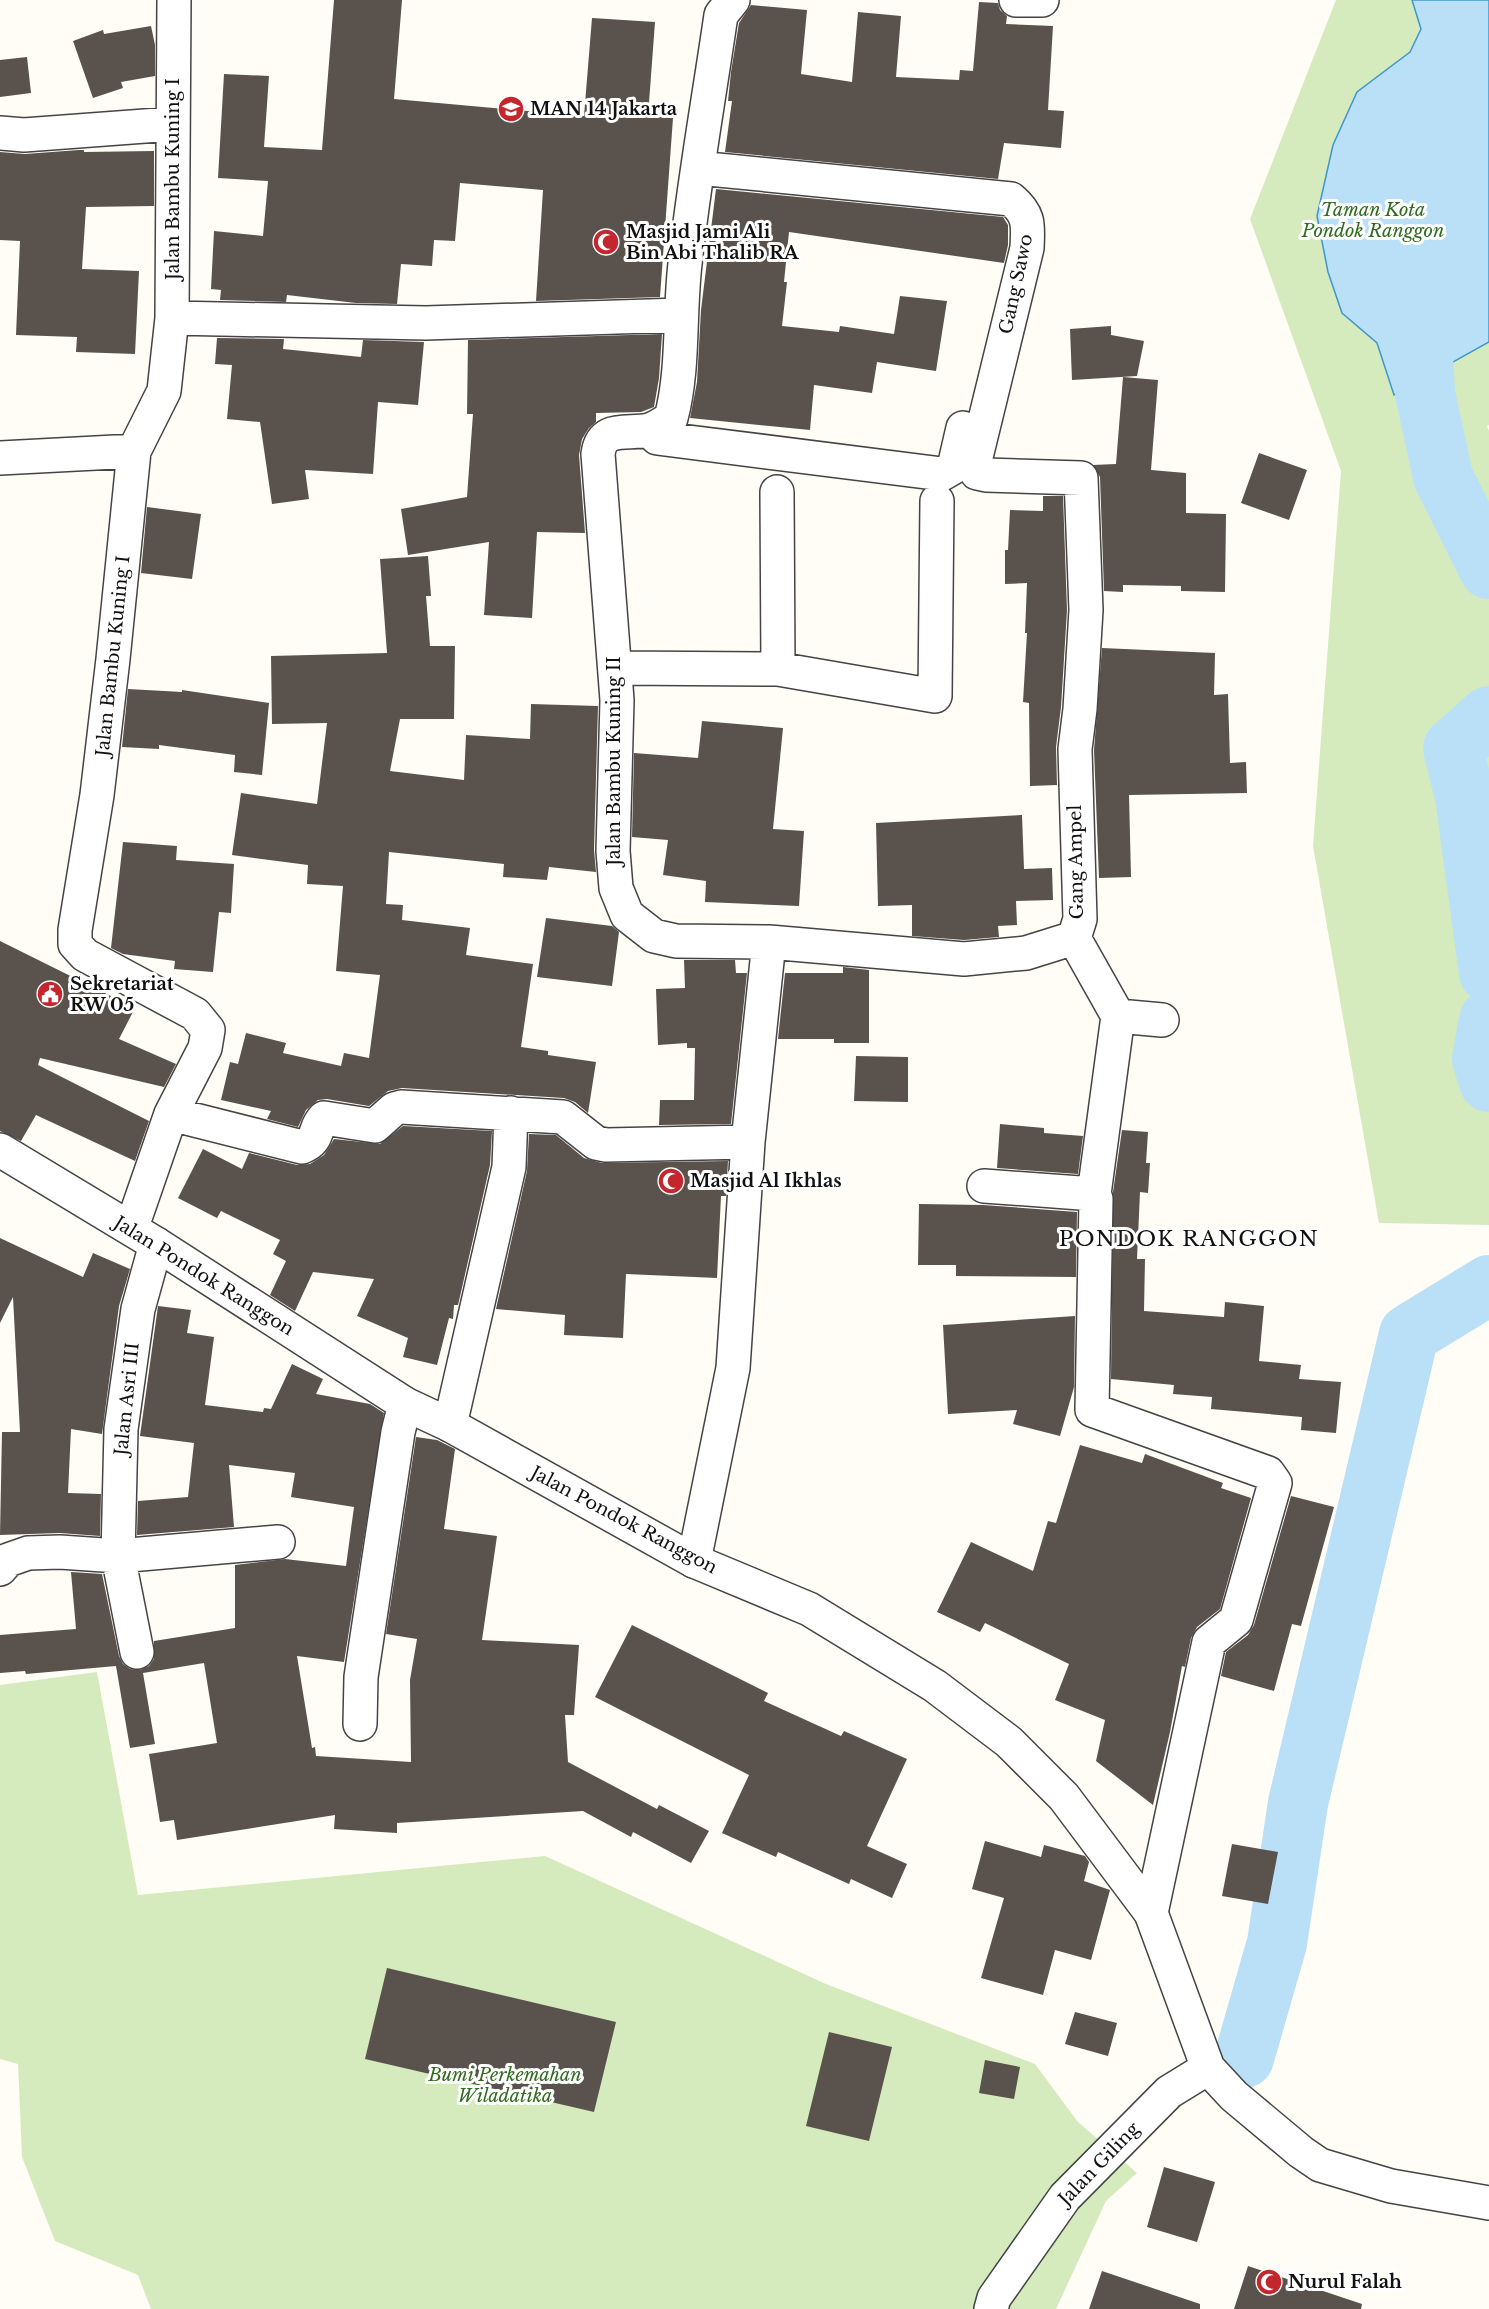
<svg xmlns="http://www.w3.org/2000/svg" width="1489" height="2309" viewBox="0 0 1489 2309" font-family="'Libre Baskerville',serif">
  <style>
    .green { fill: #d5ebbd }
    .water { fill: #b9e0f7; stroke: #3f96cf; stroke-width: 1.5 }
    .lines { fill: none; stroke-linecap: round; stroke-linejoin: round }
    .river { stroke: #b9e0f7; stroke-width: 60 }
    .building { fill: #5a524d }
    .minor-casing { stroke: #444; stroke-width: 36 }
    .tertiary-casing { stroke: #444; stroke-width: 36 }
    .minor { stroke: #fff; stroke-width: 33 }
    .tertiary { stroke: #fff; stroke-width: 33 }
    .labels { text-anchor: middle; stroke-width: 6; stroke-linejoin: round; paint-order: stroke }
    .poi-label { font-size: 18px; font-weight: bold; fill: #111; stroke: #fff; text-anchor: start }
    .street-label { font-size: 18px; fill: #111; stroke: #fff }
    .park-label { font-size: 18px; font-style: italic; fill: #2f6b1f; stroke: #fff }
    .quarter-label { font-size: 21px; letter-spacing: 1.5px; fill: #111; stroke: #fff }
  </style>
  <rect width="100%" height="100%" fill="#fffdf5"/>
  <path class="green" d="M1336 0H1489V425L1487 426 1489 431V1225L1379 1223 1313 846 1341 471 1250 219Z
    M97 1672 138 1895 545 1856 826 1984 1035 2064 1078 2122 1137 2173 1106 2201 1056 2309H151L138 2275 55 2241 22 2157 18 2064 0 2059V1685Z"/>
  <path class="water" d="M1412 0H1489V342L1394 395 1377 343 1342 313 1328 272 1317 216 1333 145 1357 92 1410 52 1421 29Z"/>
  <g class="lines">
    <path class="river" d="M1420 297 1425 393 1443 477 1489 569
      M1489 716 1453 748 1465 797 1489 973
      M1489 1020 1482 1059 1489 1082
      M1244 2058 1277 1943 1298 1803 1409 1334 1489 1285"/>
  </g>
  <path class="building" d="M334 0H402L394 99 584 116 592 18 655 22 648 116 673 118 660 297 536 301 543 190 460 183 455 241 434 240 432 266 401 264 397 304 356 303 287 295 286 302 220 300 221 290 211 289 214 231 263 236 268 181 218 178 224 74 269 76 264 147 322 150Z
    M979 2 998 3 1000 10 1007 16 1006 24 1053 26 1048 110 1064 111 1061 148 1004 143 998 179 725 152 732 101H728L731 72 739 23 751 5 807 10 801 74 852 82 858 12 901 16 896 77 959 80 960 70 973 71Z
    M151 26 155 45V76L121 82 123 88 93 98 73 41 103 30 104 34Z
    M27 57 31 93 0 97V60Z
    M79 150H84V152L154 151V206L86 207 82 269 139 271 135 354 76 352 77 337 16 335 20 241 0 240V152L25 154Z
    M716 189 1003 217 1008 225V245L1004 263 789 232 784 282H787L782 326 839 332 840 326 894 334 900 296 947 301 936 371 877 362 872 393 814 385 810 430 690 418 697 382 701 310Z
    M1111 326V335L1144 341 1137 376 1072 380 1070 329Z
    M662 334 659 378 654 407 641 412 596 413V422L589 428 582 439 579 455 585 533 537 532 532 618 484 615 489 542 408 555 401 509 467 497 473 414H467L468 340Z
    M217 338 284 339 283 349 361 357 363 340 424 342 418 405 378 402 373 474 305 470 309 499 272 504 260 422 227 419 232 365 215 364Z
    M1123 377 1158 380 1151 470 1186 473V513L1226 514 1225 592 1181 591V586L1123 585V592L1104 591 1100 477 1093 465 1116 464Z
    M1259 453 1307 470 1289 520 1241 503Z
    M1043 496H1063L1067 610 1061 707 1056 747 1057 785 1030 786 1029 703 1023 702 1027 633H1025L1027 583 1005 584V550H1008L1010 510 1043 511Z
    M147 507 201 514 192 579 141 573Z
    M428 556 431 596H426L430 646H455L454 719H400L390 771 464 780 466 735 530 739 531 704 598 706 594 850 596 872 549 867 547 880 503 877 504 864 389 852 386 904 403 905 402 920 470 928 466 955 533 964 521 1047 548 1051V1055L596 1062 588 1113 575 1102 564 1098 402 1088 388 1091 369 1106 327 1099 318 1100 306 1110 298 1127 267 1119 271 1111 221 1100 230 1062 238 1064 246 1033 286 1043 283 1053 341 1066 344 1053 369 1058 380 975 336 971 343 886 307 884 308 865 232 855 241 793 317 804 327 723 272 724 271 656 387 653 380 559Z
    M1102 648 1215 653 1214 695 1228 694 1230 763 1246 762 1247 793 1129 795 1131 877 1099 878 1094 750Z
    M128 689 182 692V690L269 703 262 775 234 772 235 755 159 745V749L122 747Z
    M702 721 783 728 773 829 804 831 799 906 705 902 706 881 663 875 668 840 632 837 634 753 698 758Z
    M1022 815 1024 869 1052 868 1053 900 1016 901 1017 925 998 926 999 937 964 940 912 936V905L878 906 876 823Z
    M123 842 177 846 176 860 234 864 231 913 219 912 213 972 174 969 175 961 123 954 111 948Z
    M546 918 612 926 619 932 612 986 537 977Z
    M0 941 135 1008 119 1039 176 1064 164 1087 40 1058 38 1065 149 1121 135 1161 36 1115 21 1141 0 1131Z
    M684 960H735L736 973H747L731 1124 659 1125 660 1100H694L695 1048H687V1043L658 1045 656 989 685 988Z
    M843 967 869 970V1043H834V1039H778L785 973H843Z
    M856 1056 908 1057V1102L854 1101Z
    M1000 1124 1044 1128V1133L1083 1136 1078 1174 997 1168Z
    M403 1126 492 1131 490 1165 458 1305H454L453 1319 449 1318 437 1365 403 1357 408 1338 357 1316 374 1279 313 1272 295 1311 270 1295 286 1261 273 1254 280 1240 221 1211 217 1218 178 1198 203 1149 242 1169 249 1153 297 1165 310 1164 324 1155 334 1139 380 1144Z
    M1122 1130 1148 1132 1146 1163H1150L1148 1193 1140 1192 1137 1259H1145L1144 1311 1224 1317 1225 1302 1264 1306 1259 1361 1301 1365 1299 1379 1341 1382 1336 1433 1301 1430 1302 1417 1211 1409 1212 1397 1173 1394 1174 1385 1111 1379 1113 1192Z
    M529 1134 556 1135 584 1158 602 1163 728 1161 726 1196H721L717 1278 626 1274 623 1338 564 1335 565 1315 496 1309 527 1171Z
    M919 1204 983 1205 1077 1212 1076 1277 956 1276V1265H918Z
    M0 1238 83 1277 93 1253 130 1269 119 1306 102 1434 71 1429 68 1493 101 1494 100 1536 60 1533 0 1535 2 1432H20L13 1297 0 1323Z
    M158 1306 191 1310 187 1333 214 1337 205 1405 263 1412 264 1408 271 1409 292 1364 323 1379 316 1394 370 1404 384 1413 344 1662 297 1656 312 1748 315 1747 316 1756 411 1762 410 1680 417 1639 386 1634 416 1437 437 1440 455 1449 444 1529 497 1536 482 1640 579 1645 574 1715H565L568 1762 657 1809 659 1805 709 1831 691 1863 633 1832 631 1837 583 1811 397 1823V1833L334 1829 335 1815 177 1840 174 1820 160 1822 149 1754 217 1743 204 1663 143 1673 155 1744 130 1748 116 1666 26 1674 25 1671 0 1673V1635L76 1629 71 1572 102 1574 119 1656 123 1664 130 1669 140 1670 149 1666 154 1659V1641L235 1628V1565L285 1559 346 1566 354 1507 291 1497 295 1473 229 1465 234 1527 137 1535 138 1501 188 1497 194 1443 140 1436Z
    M1075 1316 1074 1387 1060 1436 1013 1424 1017 1410 948 1414 943 1325Z
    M1080 1445 1142 1463 1145 1454 1223 1483 1221 1488 1251 1498 1220 1609 1197 1627 1191 1638 1185 1667 1182 1666 1170 1732 1153 1805 1096 1761 1105 1720 1055 1700 1069 1664 985 1623 980 1632 937 1612 971 1542 1033 1571 1048 1521 1056 1523Z
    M1291 1496 1334 1507 1301 1626 1292 1624 1274 1691 1221 1676 1226 1652 1248 1635 1254 1625Z
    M632 1625 768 1693 764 1701 841 1736 844 1731 907 1759 867 1846 907 1864 892 1898 851 1879 849 1884 778 1852 776 1857 722 1833 749 1775 595 1697Z
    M985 1841 1041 1857 1044 1845 1085 1856 1089 1862 1084 1881 1110 1890 1091 1960 1055 1950 1043 1995 981 1978 1004 1898 972 1889Z
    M1232 1844 1278 1852 1268 1904 1222 1896Z
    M387 1968 616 2022 594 2112 365 2059Z
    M1075 2012 1117 2023 1108 2056 1065 2044Z
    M829 2032 892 2047 869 2141 806 2126Z
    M985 2060 1020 2067 1014 2099 979 2093Z
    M1164 2167 1215 2182 1197 2242 1147 2227Z
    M1248 2266 1362 2304 1361 2309H1234Z
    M1102 2271 1200 2304V2309H1089Z"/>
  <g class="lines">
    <defs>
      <path id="minor" d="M1016 0H1042
        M0 133 24 135 172 124
        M698 168 1011 199C1030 215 1028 225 1027 248L974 465 977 473 986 475 1081 478 1086 610 1080 709 1075 749 1080 919 1074 938 1026 953 964 959 769 942
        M172 318 426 323 680 315
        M650 430 657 438 942 474 954 467 963 428
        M0 458 134 451
        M777 492 778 669
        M615 668 778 669 935 696 937 501
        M1074 938 1118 1016 1094 1194 1096 1199 1092 1410 1268 1473 1275 1483 1236 1620 1209 1642 1151 1913
        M1118 1016 1162 1020
        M171 1114 302 1147C320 1140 313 1129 324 1118L375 1126 394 1109 401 1107 563 1117 596 1143 606 1145 748 1142
        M984 1186 1094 1194
        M125 1225 136 1215 171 1114 205 1048 208 1030 195 1014 85 955 75 944V930L97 795 113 659 134 451 164 391 172 318 174 0
        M450 1425 509 1167 511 1113
        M694 1561 733 1368 748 1142 769 942 676 941 654 936 627 915 616 888 613 851 617 700 598 454C602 424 628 435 649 430 657 428 665 422 671 418 684 369 679 315 685 264 694 181 709 98 721 15L733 0
        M0 1569 8 1560 28 1553 60 1552 118 1556 278 1542
        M137 1652 118 1556 121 1429 138 1309 156 1244
        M360 1724 361 1677 398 1432 405 1404
        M991 2309 994 2298 1065 2197 1169 2092 1208 2068"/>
      <path id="tertiary" d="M0 1150 156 1244 405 1404 450 1425 694 1561 809 1609 935 1686 1009 1742 1064 1797 1151 1913 1208 2068 1234 2096 1301 2152 1320 2165 1391 2186 1489 2203"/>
    </defs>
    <use href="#minor" class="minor-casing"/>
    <use href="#tertiary" class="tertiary-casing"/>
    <use href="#minor" class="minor"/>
    <use href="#tertiary" class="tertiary"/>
  </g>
  <defs>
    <symbol id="school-disc" viewBox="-11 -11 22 22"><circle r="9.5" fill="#c4262e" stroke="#fff"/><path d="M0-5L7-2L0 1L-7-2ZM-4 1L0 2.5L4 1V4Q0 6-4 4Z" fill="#fff"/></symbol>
    <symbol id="mosque-disc" viewBox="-11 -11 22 22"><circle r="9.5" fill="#c4262e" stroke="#fff"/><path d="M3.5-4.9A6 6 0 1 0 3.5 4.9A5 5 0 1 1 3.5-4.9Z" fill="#fff"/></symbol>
    <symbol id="civic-disc" viewBox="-11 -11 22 22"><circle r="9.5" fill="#c4262e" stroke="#fff"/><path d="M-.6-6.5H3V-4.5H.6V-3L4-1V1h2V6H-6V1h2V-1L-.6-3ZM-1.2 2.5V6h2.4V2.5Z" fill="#fff"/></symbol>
  </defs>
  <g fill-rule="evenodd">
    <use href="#school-disc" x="496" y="94" width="30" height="30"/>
    <use href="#mosque-disc" x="591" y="227" width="30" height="30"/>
    <use href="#civic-disc" x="35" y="979" width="30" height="30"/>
    <use href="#mosque-disc" x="656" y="1166" width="30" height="30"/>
    <use href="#mosque-disc" x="1254" y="2267" width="30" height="30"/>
  </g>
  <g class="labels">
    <g class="poi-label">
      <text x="530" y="115">MAN 14 Jakarta</text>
      <text x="626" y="238">Masjid Jami Ali<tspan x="626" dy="21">Bin Abi Thalib RA</tspan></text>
      <text x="70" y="990">Sekretariat<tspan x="70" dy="21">RW 05</tspan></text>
      <text x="690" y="1187">Masjid Al Ikhlas</text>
      <text x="1288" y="2288">Nurul Falah</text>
    </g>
    <g class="street-label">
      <text transform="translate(173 179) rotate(-90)" y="6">Jalan Bambu Kuning I</text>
      <text transform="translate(1016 284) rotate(-78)" y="6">Gang Sawo</text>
      <text transform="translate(113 656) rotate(-84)" y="6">Jalan Bambu Kuning I</text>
      <text transform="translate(614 761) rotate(-90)" y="6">Jalan Bambu Kuning II</text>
      <text transform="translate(1076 862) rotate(-91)" y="6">Gang Ampel</text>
      <text transform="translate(204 1276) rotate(32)" y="6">Jalan Pondok Ranggon</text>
      <text transform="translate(127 1399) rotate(-84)" y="6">Jalan Asri III</text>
      <text transform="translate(624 1520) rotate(28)" y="6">Jalan Pondok Ranggon</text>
      <text transform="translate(1099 2164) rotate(-46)" y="6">Jalan Giling</text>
    </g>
    <g class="park-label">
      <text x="1373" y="216">Taman Kota<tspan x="1373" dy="21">Pondok Ranggon</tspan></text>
      <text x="505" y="2081">Bumi Perkemahan<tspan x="505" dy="21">Wiladatika</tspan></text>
    </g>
    <g class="quarter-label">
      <text x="1189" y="1246">PONDOK RANGGON</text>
    </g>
  </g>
</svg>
